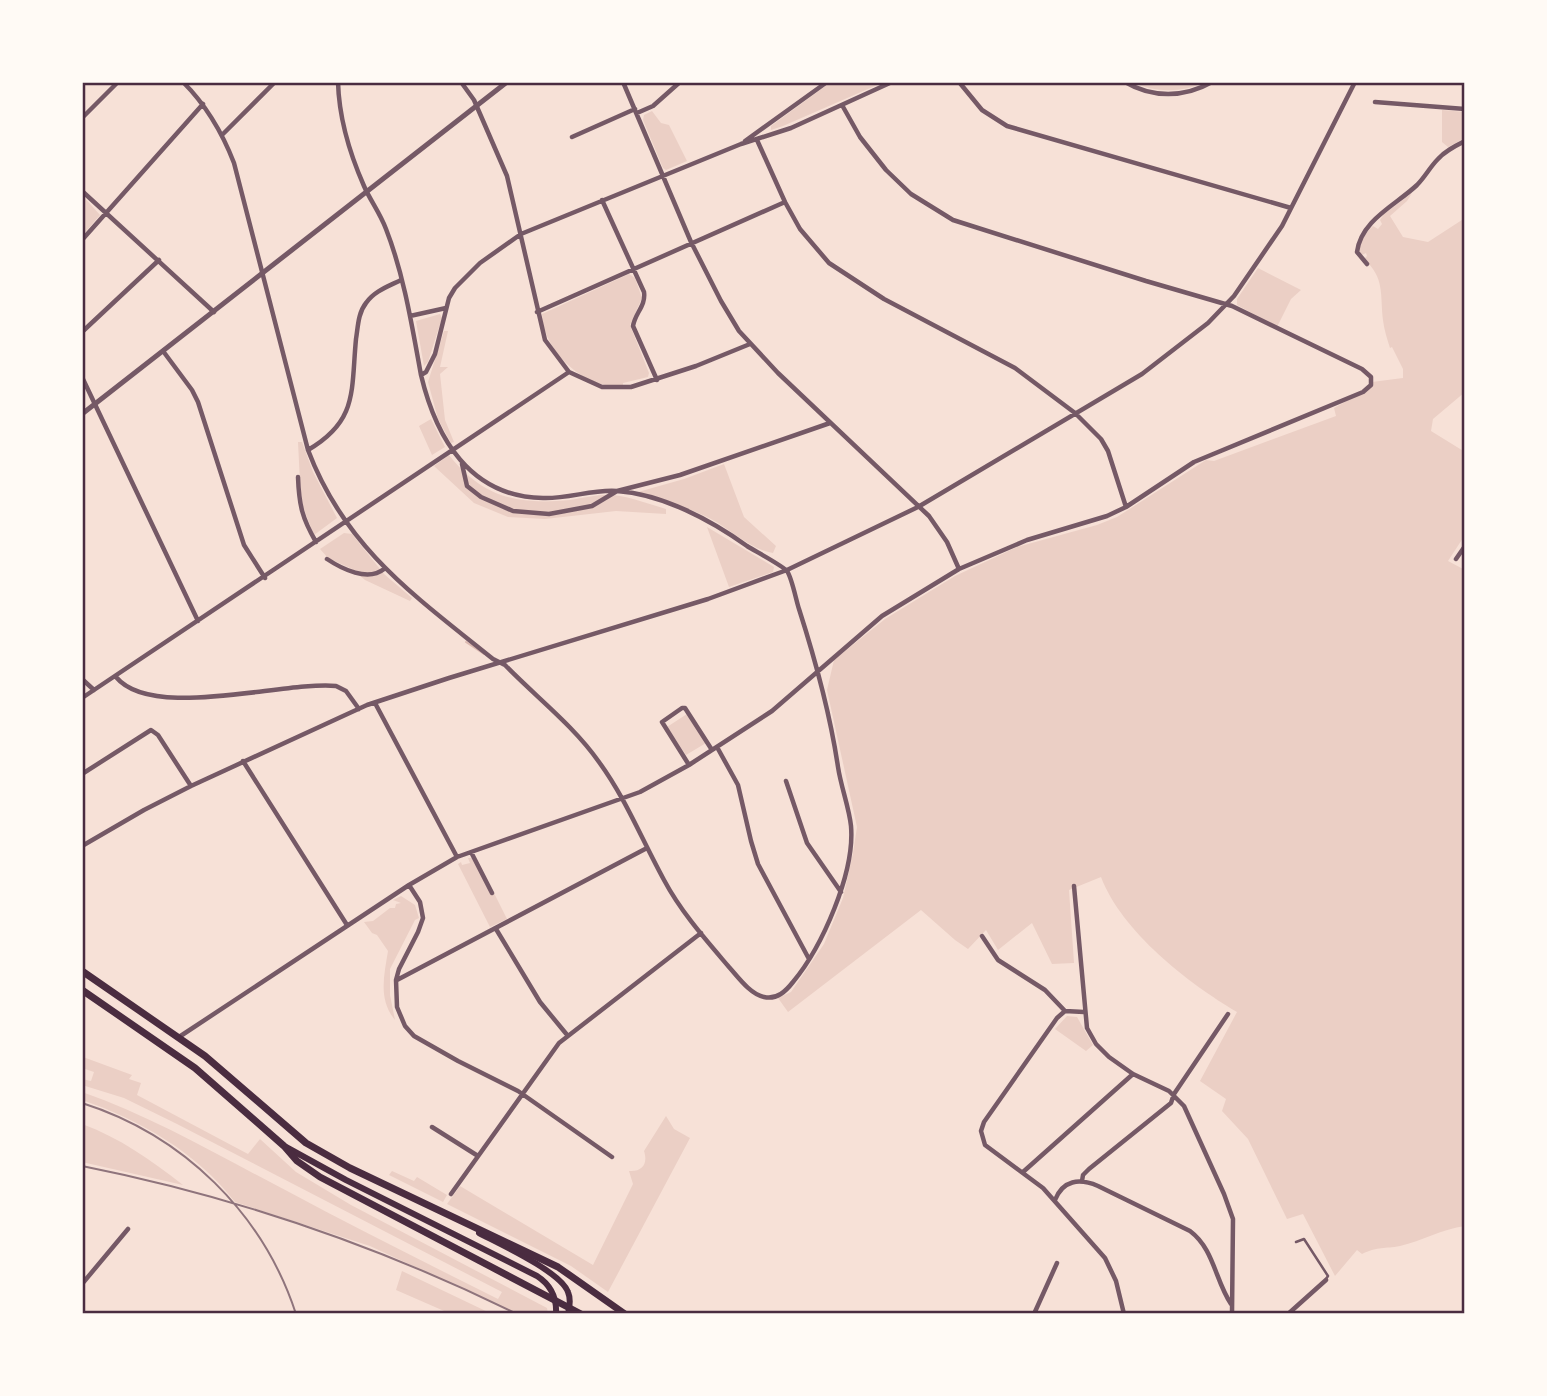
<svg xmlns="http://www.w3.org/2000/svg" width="1547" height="1396" viewBox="0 0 1547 1396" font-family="Cabin,sans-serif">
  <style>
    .green { fill: #ebcfc5 }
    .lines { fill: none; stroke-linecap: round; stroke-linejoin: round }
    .stream { stroke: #dcb8b0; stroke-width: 2 }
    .service { stroke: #755966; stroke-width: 2.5 }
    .minor { stroke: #755966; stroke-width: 4.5 }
    .tertiary { stroke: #755966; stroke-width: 5 }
    .secondary { stroke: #4a2c40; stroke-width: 6 }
    .primary { stroke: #4a2c40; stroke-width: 7 }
    .rail { stroke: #8f747c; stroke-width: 2 }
    .neatline { fill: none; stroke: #4a2c40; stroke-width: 2.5 }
  </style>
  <rect width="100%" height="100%" fill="#f7e1d7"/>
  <path class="green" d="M831 82H884L783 126 771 130V126Z
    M1132 82H1206C1181 93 1156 93 1132 82Z
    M1442 110 1465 112V138L1448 147 1442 142Z
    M652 111 661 123 669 125 687 161 666 170 663 168 643 120 644 115Z
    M1412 193 1407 201 1390 216 1403 237 1428 242 1465 218V392L1433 419 1431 431 1465 452V535L1448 561 1465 570V1226C1442 1229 1422 1241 1400 1246 1384 1249 1379 1246 1362 1254L1357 1250 1335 1276 1303 1214 1287 1219 1248 1139 1222 1111 1226 1099 1200 1081 1237 1012C1188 983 1122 932 1101 877L1069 890 1074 963 1052 964 1032 923 998 950 986 930 968 949 955 940 921 910 788 1012 778 998 791 992 824 944 843 898 853 853 857 827 827 690 834 660 885 619 955 576 1017 547 1097 525 1117 517 1206 460 1214 461 1336 416 1334 408 1363 392 1372 382 1403 378V369L1392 347 1390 348C1387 339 1384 329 1383 320 1380 294 1385 278 1364 259L1367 256 1366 253 1362 255 1359 253C1360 241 1364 234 1373 226L1378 229 1382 224 1380 220 1384 214Z
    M82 195 100 215 82 236Z
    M1258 268 1301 290 1291 299 1277 327 1237 305V299Z
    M629 274 635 278 642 298 630 325 649 373 648 377 623 383V386C613 386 604 386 595 382 569 372 543 344 542 314Z
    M440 314 442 318 428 362 424 366 416 321Z
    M444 331H448L440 367H448L440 374 445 420 454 442 451 443 438 419 428 382Z
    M431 419 445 447 432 455 419 426Z
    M298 442H302L313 472 337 518 314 535 301 502Z
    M449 455C483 498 518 505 570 500 584 498 599 494 613 495 631 497 649 504 666 509V514L616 511 545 519 508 517 474 503 434 466Z
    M724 464 744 517 776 546 773 553C751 550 730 529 711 519 688 507 663 500 638 492L684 479Z
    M707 527 774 567 773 572 729 587Z
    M344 533 352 534 384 574 412 598 410 601 365 580 352 569 328 558 320 549Z
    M687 714 706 743 686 755 667 727Z
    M468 858H472L493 891 507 919 490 927 458 864 461 862 462 865 470 863Z
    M401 896 415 905 419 918 415 920 390 969V995L395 1020C378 999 384 976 388 951L377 935 372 933 364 922 373 921 390 908H395L396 904 401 903 393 900Z
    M1067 1016 1077 1017 1093 1045 1086 1051 1055 1029Z
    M83 1057 132 1075 129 1079 141 1083 137 1095 248 1154 260 1139 296 1172 351 1205 547 1308 548 1314H517L370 1246 235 1202C197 1153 141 1120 82 1100V1092C154 1117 221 1157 289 1192 358 1229 428 1264 498 1299L502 1292 177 1124 124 1098 82 1085V1079L91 1081 94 1072 82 1068Z
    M666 1116 674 1129 690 1138 608 1292 571 1266 447 1204 460 1186 593 1265 633 1184 629 1171C643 1172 648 1163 644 1151Z
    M82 1124C120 1138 151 1160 183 1185L82 1162Z
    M392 1171 414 1181 417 1177 447 1195 443 1202 389 1175Z
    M402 1271 492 1314H451L396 1290Z"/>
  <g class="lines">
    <path class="stream" d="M466 642 484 654"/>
    <path class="service" d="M1296 1242 1304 1239 1328 1276 1326 1279"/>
    <path class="minor" d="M183 82C206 105 222 132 234 163L308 450C345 548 415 596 493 659L505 665C536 697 573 725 599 762 626 799 642 840 664 880 681 912 706 940 729 967 738 977 750 994 764 997 777 1000 786 991 793 982 822 947 855 873 851 826 849 807 841 787 838 767 830 713 816 662 799 609 796 600 792 578 787 571 783 566 755 551 747 546 711 520 662 494 617 491 593 489 568 499 543 498 470 497 436 438 421 375L426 372 435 354 449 298 455 288 480 263 521 234 741 144 791 128 892 82
      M338 82C339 119 349 152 364 186 370 200 380 213 386 229 404 275 412 326 421 375
      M461 82 474 100 507 176 545 340 569 372 602 387H631L696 366 750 344
      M623 82 691 242 721 301 739 331 778 373 929 516 947 542 959 569
      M959 82 982 110 1007 126 1291 208
      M1125 82C1152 98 1184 98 1212 82
      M1375 102 1465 109
      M637 113 653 106 680 82
      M82 118 118 82
      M222 135 275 82
      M572 137 635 109
      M757 140 785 202 800 229 829 263 884 299 1015 368 1075 413 1101 439 1108 451 1126 507
      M745 141 827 82
      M82 191 214 312
      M602 200 644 292C646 306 635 313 633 326L657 380
      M82 240 203 104
      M1367 264 1357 252C1361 220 1396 205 1417 185 1425 177 1430 167 1438 159 1445 151 1455 146 1465 141
      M537 312 785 202
      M410 316 446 308
      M82 332 159 260
      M163 351 192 390 198 402 244 545 265 578
      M82 377 198 621
      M308 450C358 421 351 391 356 339 358 327 358 313 366 303 374 291 389 286 401 280
      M462 464 467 486 481 497 513 511 549 514 592 506 617 491 680 475 830 423
      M298 477C299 505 302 518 316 542
      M327 559C342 569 368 582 384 569
      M1456 559 1465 546
      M116 677C152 721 283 681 336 686L346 691 359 709
      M82 679 94 690
      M82 698 569 372
      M375 703 457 857
      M717 747 738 785 751 841 758 864 809 959
      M243 761 347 925
      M689 765 662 722 682 708H685L712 750
      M82 774 151 730 158 735 191 786
      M786 781 807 843 841 892
      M82 846 144 810 191 786 367 705 449 678 708 599 787 570 918 507 1142 374 1208 323 1234 296 1282 226 1355 82
      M471 852 492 893
      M409 885 420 902 423 918 418 932 399 969 396 980 397 1007 405 1026 414 1036 458 1061 518 1091 612 1157
      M1074 886 1087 1028 1096 1044 1109 1057 1133 1074 1169 1091 1184 1106 1224 1194 1233 1219 1232 1314
      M496 929 540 1002 568 1036
      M982 936 998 960 1045 990 1065 1011
      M397 980 647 848
      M1084 1012 1065 1011 1057 1018 984 1122 981 1131 985 1145 1043 1188 1105 1258 1116 1281 1124 1314
      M179 1037 409 885 457 857 640 792 689 765 772 711 882 616 959 569 1027 540 1107 516 1126 507 1194 462 1363 392 1371 385V377L1362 369 1232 306 1146 281 953 220 911 194 886 170 860 137 842 105
      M432 1127 478 1156
      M1023 1172 1133 1074
      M1082 1181 1083 1175 1089 1169 1171 1103 1174 1094 1228 1014
      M451 1194 559 1043 701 933
      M1055 1200C1063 1180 1079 1178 1098 1186L1190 1231C1214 1249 1215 1280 1231 1304
      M82 1284 128 1229
      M1034 1314 1057 1263
      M1288 1314 1326 1280"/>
    <path class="tertiary" d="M82 414 507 82"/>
    <path class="secondary" d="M286 1147 346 1180 537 1276C551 1285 557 1297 556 1314
      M479 1233C500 1244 561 1272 568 1292 571 1299 570 1306 568 1314"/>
    <path class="primary" d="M82 971 205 1056 306 1143 350 1168 558 1267 625 1314
      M82 990 195 1068 284 1146 297 1161 320 1177 581 1314"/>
    <path class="rail" d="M82 1103C183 1135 263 1213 296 1314
      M82 1166C233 1196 379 1246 517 1314"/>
  </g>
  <rect width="1547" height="1396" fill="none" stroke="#fffaf5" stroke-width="168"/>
  <rect x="84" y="84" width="1379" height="1228" class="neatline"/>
</svg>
